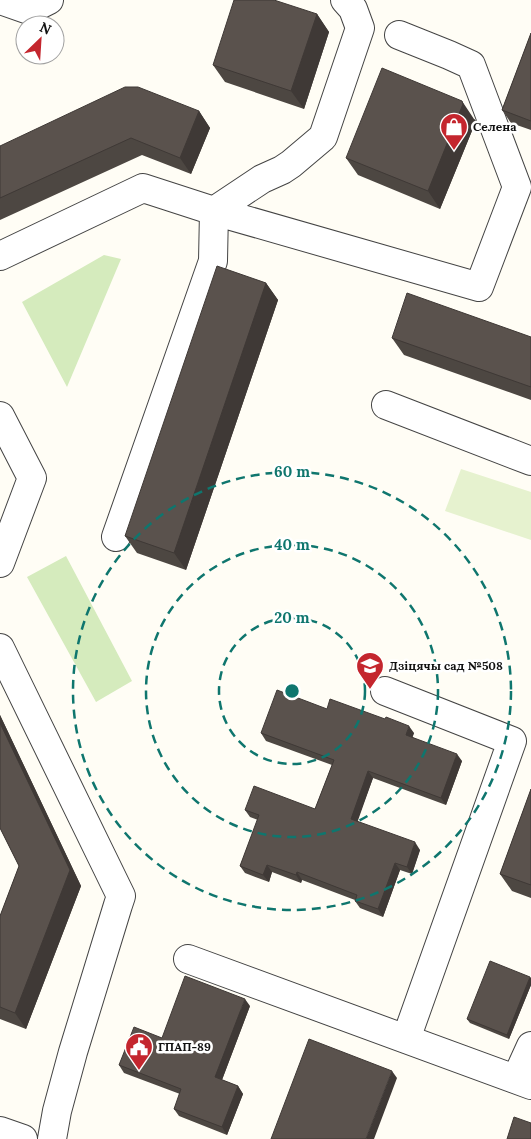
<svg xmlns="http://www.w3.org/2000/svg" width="531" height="1139" viewBox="0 0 531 1139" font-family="Lora,serif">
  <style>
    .green { fill: #d5ebbd }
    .pitch { fill: #e6f2cf }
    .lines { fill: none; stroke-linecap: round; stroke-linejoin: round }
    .minor-casing { stroke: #444; stroke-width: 30 }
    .minor { stroke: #fff; stroke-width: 28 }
    .wall { fill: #4d4742 }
    .shaded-wall { fill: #3f3936 }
    .building { fill: #5a524d; stroke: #3f3936 }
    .ring { fill: none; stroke: #0f766e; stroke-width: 2.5; stroke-dasharray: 9 6 }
    .labels { text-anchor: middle; stroke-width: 5; stroke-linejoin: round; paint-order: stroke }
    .poi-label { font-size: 12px; font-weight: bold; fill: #111; stroke: #fff; text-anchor: start }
    .centre { fill: #0f766e; stroke: #fff; stroke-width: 2.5 }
    .ring-label { font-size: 15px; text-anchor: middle; font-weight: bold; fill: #0f766e; stroke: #fff; stroke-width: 5; stroke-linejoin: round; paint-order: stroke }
  </style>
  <rect width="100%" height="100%" fill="#fffdf5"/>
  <path class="green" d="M104 255 121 259 67 387 22 302Z
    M66 556 132 681 96 702 27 577Z"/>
  <path class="pitch" d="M461 469 531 492V540L445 511Z"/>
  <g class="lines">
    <defs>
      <path id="minor" d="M0 0 29 10 49 0
        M0 256 143 188 214 211 262 179 282 170 291 164 323 137 360 28 353 9 345 0
        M386 405 531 461
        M0 416 32 478 0 563
        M116 537 213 261 214 211 479 287 517 187 471 65 449 55 399 35
        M0 648 121 896 118 905 73 1052 57 1111 52 1139
        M385 691 512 741 406 1039
        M188 959 531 1085
        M516 1079 531 1046
        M0 1131 23 1139"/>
    </defs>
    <use href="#minor" class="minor-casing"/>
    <use href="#minor" class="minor"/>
  </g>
  <path class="wall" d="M317 14 329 32 304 109 225 82 213 65Z
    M531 33V130L511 123 502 110Z
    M199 111 210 128 191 174 142 155 0 220V146Z
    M474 119 476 121 440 209 358 175 346 158Z
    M266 283 278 300 186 570 137 553 125 536Z
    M531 337V400L404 355 392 338Z
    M327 709 414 733 412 737 462 761 446 805 373 778 357 821 420 850 412 874 400 870 383 917 360 908 355 901V900L302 880 301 883 272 872 269 882 245 873 240 866 258 820 250 817 245 810 315 809 332 765 266 741 261 733Z
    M0 715 81 886 26 1029 0 1019V916L19 866 0 828Z
    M531 789V898L512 891 500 874Z
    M531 978V985L509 1039 470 1023 467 1019Z
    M250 1006 222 1080 238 1086 243 1094 227 1135 179 1116 174 1109 180 1094 124 1073 119 1065Z"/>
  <path class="shaded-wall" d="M317 14 329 32 304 109 291 91Z
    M462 101 474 119 476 121 440 209 428 191Z
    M199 111 210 128 191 174 180 158Z
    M266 283 278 300 186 570 174 553Z
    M0 715 81 886 26 1029 15 1013 70 870 0 723Z
    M409 726 414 733 411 742 406 735Z
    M457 754 462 761 446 805 441 798Z
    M368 771 373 778 356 826 351 819Z
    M415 842 420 850 412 874 407 867Z
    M395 863 400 870 383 917 378 909Z
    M267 865 272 872 269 882 263 875Z
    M297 872 302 880 301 883 296 875Z
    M530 977 531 978V985L509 1039 507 1035Z
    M245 999 250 1006 220 1085 215 1077Z
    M392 1071 397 1078 374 1139H366Z
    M238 1086 243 1094 227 1135 222 1127Z"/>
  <path class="building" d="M234 0H274L317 14 291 91 213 65Z
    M531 33V121L502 110Z
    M382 68 462 101 463 104 428 191 346 158Z
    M125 87H138L199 111 180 158 131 138 0 198V146Z
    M217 266 266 283 174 553 125 536Z
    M407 293 531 337V387L392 338Z
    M277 690 327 709 330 699 385 719 386 717 409 726 406 735 457 754 441 798 368 771 351 819 415 842 407 867 395 863 378 909 355 901 357 895 297 872 296 875 267 865 263 875 240 866 259 815 245 810 254 786 315 809 334 760 261 733Z
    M0 723 70 870 15 1013 0 1007V916L19 866 0 828Z
    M531 789V885L500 874Z
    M490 961 530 977 507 1035 467 1019Z
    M185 976 245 999 215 1077 238 1086 222 1127 174 1109 181 1089 119 1065 134 1027 162 1038Z
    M309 1039 392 1071 366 1139H271Z
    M514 1117 531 1123V1139H507Z"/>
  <g class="ring">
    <circle cx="292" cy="691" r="73"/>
    <circle cx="292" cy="691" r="146"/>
    <circle cx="292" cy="691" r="219"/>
  </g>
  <defs>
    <symbol id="shop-pin" viewBox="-11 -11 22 30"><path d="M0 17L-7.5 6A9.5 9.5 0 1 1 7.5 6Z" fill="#c4262e" stroke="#fff"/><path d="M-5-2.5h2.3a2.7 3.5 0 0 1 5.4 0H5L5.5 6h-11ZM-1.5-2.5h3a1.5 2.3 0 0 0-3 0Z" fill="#fff"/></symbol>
    <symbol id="school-pin" viewBox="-11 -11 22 30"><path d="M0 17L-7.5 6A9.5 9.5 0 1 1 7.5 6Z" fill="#c4262e" stroke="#fff"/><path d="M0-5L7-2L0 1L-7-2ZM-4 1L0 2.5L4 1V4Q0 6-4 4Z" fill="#fff"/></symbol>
    <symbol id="civic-pin" viewBox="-11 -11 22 30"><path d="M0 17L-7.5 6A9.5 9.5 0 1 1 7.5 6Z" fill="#c4262e" stroke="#fff"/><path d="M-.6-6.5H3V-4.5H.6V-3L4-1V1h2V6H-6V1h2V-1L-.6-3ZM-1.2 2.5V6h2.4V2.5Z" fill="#fff"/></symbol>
  </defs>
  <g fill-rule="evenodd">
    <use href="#shop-pin" x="438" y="111" width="32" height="43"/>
    <use href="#school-pin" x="354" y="650" width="32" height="43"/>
    <use href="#civic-pin" x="123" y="1031" width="32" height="43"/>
  </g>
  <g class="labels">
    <g class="poi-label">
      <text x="473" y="131">Селена</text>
      <text x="389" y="670">Дзіцячы сад №508</text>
      <text x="158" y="1051">ГПАП-89</text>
    </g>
  </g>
  <circle cx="292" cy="691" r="8" class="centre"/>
  <g class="ring-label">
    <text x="292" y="477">60 m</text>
    <text x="292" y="550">40 m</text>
    <text x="292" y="623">20 m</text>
  </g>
  <g transform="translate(40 40) rotate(25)"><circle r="24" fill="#ffffff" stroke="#a0a0a0"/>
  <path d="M0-4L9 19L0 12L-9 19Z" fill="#c4262e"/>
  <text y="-8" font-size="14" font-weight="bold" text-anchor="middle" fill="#111111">N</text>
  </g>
</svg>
